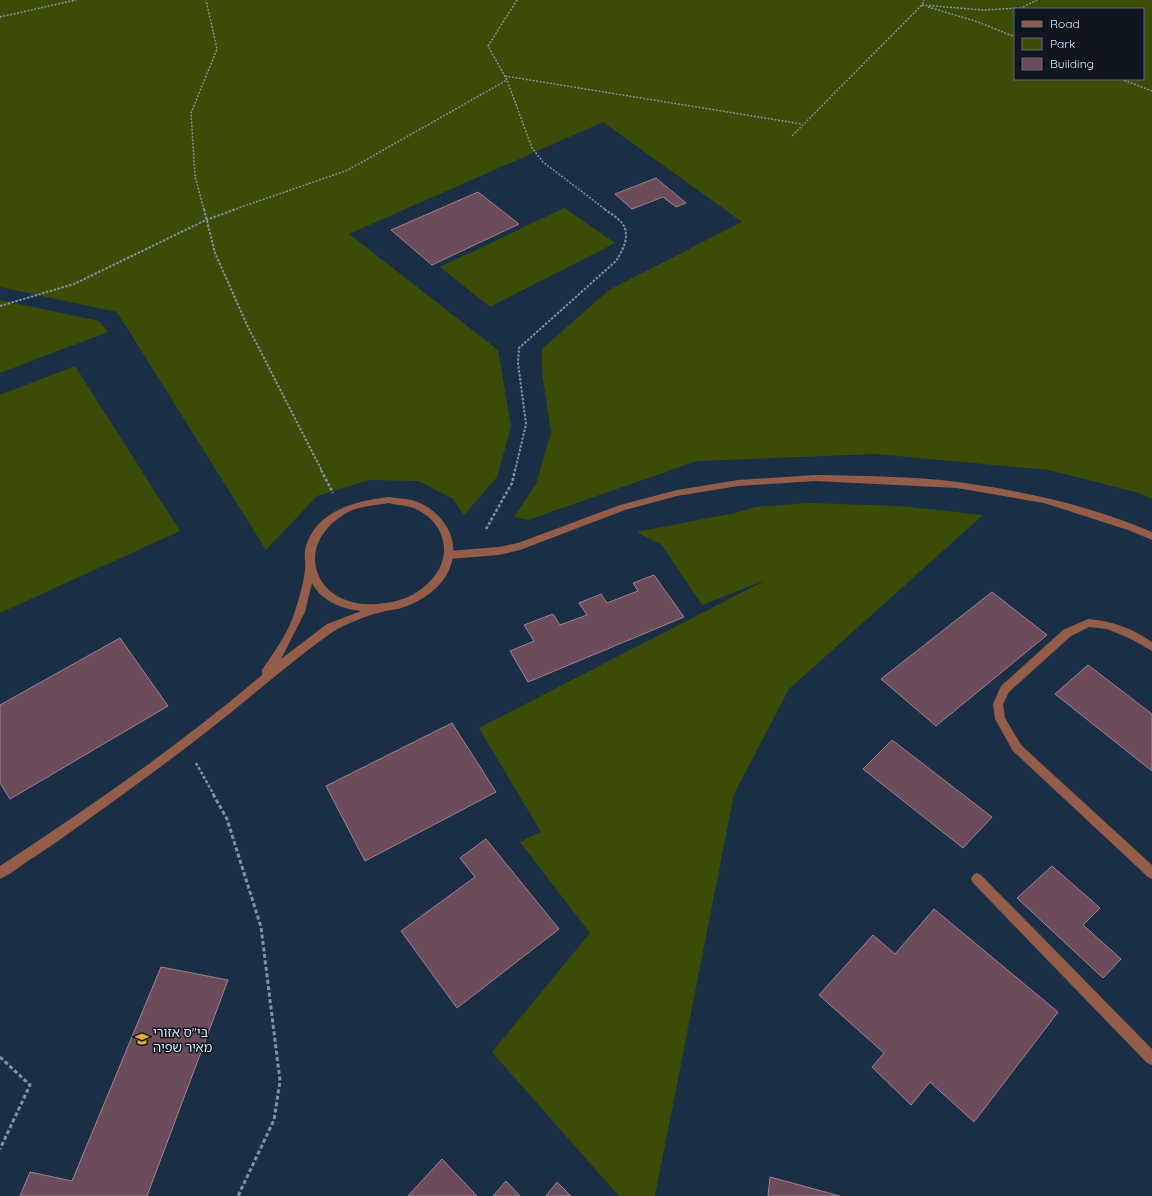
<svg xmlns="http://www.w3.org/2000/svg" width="1152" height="1196" viewBox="0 0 1152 1196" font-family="Quicksand,'Noto Sans Hebrew',sans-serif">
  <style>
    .green { fill: #3b4c07; fill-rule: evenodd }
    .building { fill: #6c4b5a; stroke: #a48190 }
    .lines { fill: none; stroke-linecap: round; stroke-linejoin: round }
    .path-far3 { stroke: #8192a4; stroke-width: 1.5; stroke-dasharray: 2 1.5; stroke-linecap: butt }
    .path-far2 { stroke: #8192a4; stroke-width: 2; stroke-dasharray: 2.5 1.5; stroke-linecap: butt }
    .path-far1 { stroke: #8192a4; stroke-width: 2.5; stroke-dasharray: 3 2; stroke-linecap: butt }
    .path { stroke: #8192a4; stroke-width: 3; stroke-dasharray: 4 2.5; stroke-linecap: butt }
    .service { fill: #945d49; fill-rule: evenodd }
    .minor { fill: #945d49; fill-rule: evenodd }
    .tertiary { fill: #945d49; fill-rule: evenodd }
    .labels { text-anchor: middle; stroke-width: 3; stroke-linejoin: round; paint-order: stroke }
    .near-poi-label { font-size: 13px; fill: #dae7f5; stroke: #0e1721; text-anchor: start }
  </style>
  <rect width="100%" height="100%" fill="#1a2f46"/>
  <path class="green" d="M0 0H1152V499L1139 493 1049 470 876 454 697 461 528 520 514 517 536 484 551 433 542 372V349L609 290 742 222 603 122 349 234 498 350 511 427 497 477 464 515 453 499 418 481 369 480 317 496 266 550 117 312 0 287ZM1015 9H1143V79H1015Z
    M564 208 615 243 490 307 440 267Z
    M0 300 99 321 108 332 0 373Z
    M75 366 180 531 0 613V395Z
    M807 503 900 506 983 515 789 689 734 794 655 1196H619L492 1052 590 933 520 842 541 832 479 728 766 580 702 605 661 544 636 532 735 513 755 507Z"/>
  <path class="building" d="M656 178 686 203 676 207 663 197 632 209 615 194Z
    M478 192 519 224 432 265 391 230Z
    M654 575 684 617 528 682 510 651 534 641 524 625 553 614 560 625 587 615 579 603 601 594 607 603 638 591 633 583Z
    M992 592 1047 635 936 726 881 679Z
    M120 638 168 706 10 799 0 783V705Z
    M1088 665 1152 714V771L1055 694Z
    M452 723 496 792 365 861 326 786Z
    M892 740 992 817 963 848 863 769Z
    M486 839 559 929 457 1008 401 931 475 877 460 858Z
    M1052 866 1100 908 1083 925 1121 959 1103 978 1017 898Z
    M934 909 1058 1012 974 1122 930 1082 911 1105 872 1067 884 1053 819 995 873 935 895 954Z
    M161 967 228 980 147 1196H20L30 1172 72 1181Z
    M442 1159 477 1196H408Z
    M770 1177 840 1196H768Z
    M506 1181 520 1196H493Z
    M557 1182 571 1196H546Z"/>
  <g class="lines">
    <path class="path-far3" d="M517 0 488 46 507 80 532 148 543 162 606 210
      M922 5 983 10 1021 8 1037 0
      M928 7 978 22 1015 37
      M0 17 76 0
      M505 76 802 124
      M1121 79 1152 91
      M792 136 922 5 924 0
      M204 210 195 176 191 113 217 49 206 0
      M233 210 348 170 507 80"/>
    <path class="path-far2" d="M204 209 215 253 247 325 322 471
      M0 306 74 284 206 220 236 209
      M515 471 526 424 518 363 519 348 616 261C623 250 631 235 622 223 618 218 610 213 604 209"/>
    <path class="path-far1" d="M321 470 333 493
      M486 529 512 483 515 470
      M196 763 214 795"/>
    <path class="path" d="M213 794 227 819 261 927 280 1081 274 1120 238 1196
      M0 1057 30 1085 0 1149"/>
    <path class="service" d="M1088 619C1113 621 1131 628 1152 642V651L1131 639 1107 629 1089 627 1071 636 1009 692 1003 704 1005 718 1023 748 1021 751 1017 753 1013 751 995 719 993 704 1001 686 1063 630Z
      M977 873 981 875 1152 1049V1065L1147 1063 973 883 971 879 973 875Z"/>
    <path class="minor" d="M815 475C862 476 912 476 958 482 1024 491 1091 506 1152 532V540L1128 530 1044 503 957 488 815 481 738 486 677 496 625 510 520 550 499 555 449 559 446 558 444 555 446 552 449 551 499 547 518 543 620 505 677 490 738 480Z
      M1017 743 1021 745 1152 865V879L1148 877 1013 751 1011 748 1013 745Z"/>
    <path class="tertiary" d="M389 497C398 499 407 498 415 501 444 512 462 540 449 570 440 590 419 603 398 609 393 610 387 610 382 612 365 616 340 626 327 636 300 655 276 676 251 696 198 740 142 781 86 821 67 835 48 848 28 861 19 867 10 875 0 879V866C90 807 180 745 262 675V670C274 652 289 632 295 611 298 603 305 577 305 569 306 563 304 558 305 551 313 511 355 501 389 497ZM389 503C396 505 403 505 410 507 440 516 454 548 436 574 424 591 405 601 385 603 373 605 360 605 349 601 319 592 305 561 323 534 329 525 340 516 350 511 362 506 376 505 389 503ZM312 583C321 601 342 609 361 611L327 624 281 659 305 612Z"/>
  </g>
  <defs>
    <symbol id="school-bare" viewBox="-9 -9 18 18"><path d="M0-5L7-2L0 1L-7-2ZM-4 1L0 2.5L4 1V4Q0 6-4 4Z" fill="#e8ab37" stroke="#0e1721" stroke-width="2.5" paint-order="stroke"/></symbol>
  </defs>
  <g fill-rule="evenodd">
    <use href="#school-bare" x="132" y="1029" width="20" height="20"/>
  </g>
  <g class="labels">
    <g class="near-poi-label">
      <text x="153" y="1037">בי"ס אזורי<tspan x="153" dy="15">מאיר שפיה</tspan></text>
    </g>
  </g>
  <rect x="1014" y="8" width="130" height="72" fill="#0e1721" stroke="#606a76"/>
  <rect x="1022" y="21" width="20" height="6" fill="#945d49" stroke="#606a76"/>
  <text x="1050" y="28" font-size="12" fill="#dae7f5">Road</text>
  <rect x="1022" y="38" width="20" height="12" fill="#3b4c07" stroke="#606a76"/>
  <text x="1050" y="48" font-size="12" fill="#dae7f5">Park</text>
  <rect x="1022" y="58" width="20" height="12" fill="#6c4b5a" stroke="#606a76"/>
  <text x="1050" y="68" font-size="12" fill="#dae7f5">Building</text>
</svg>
